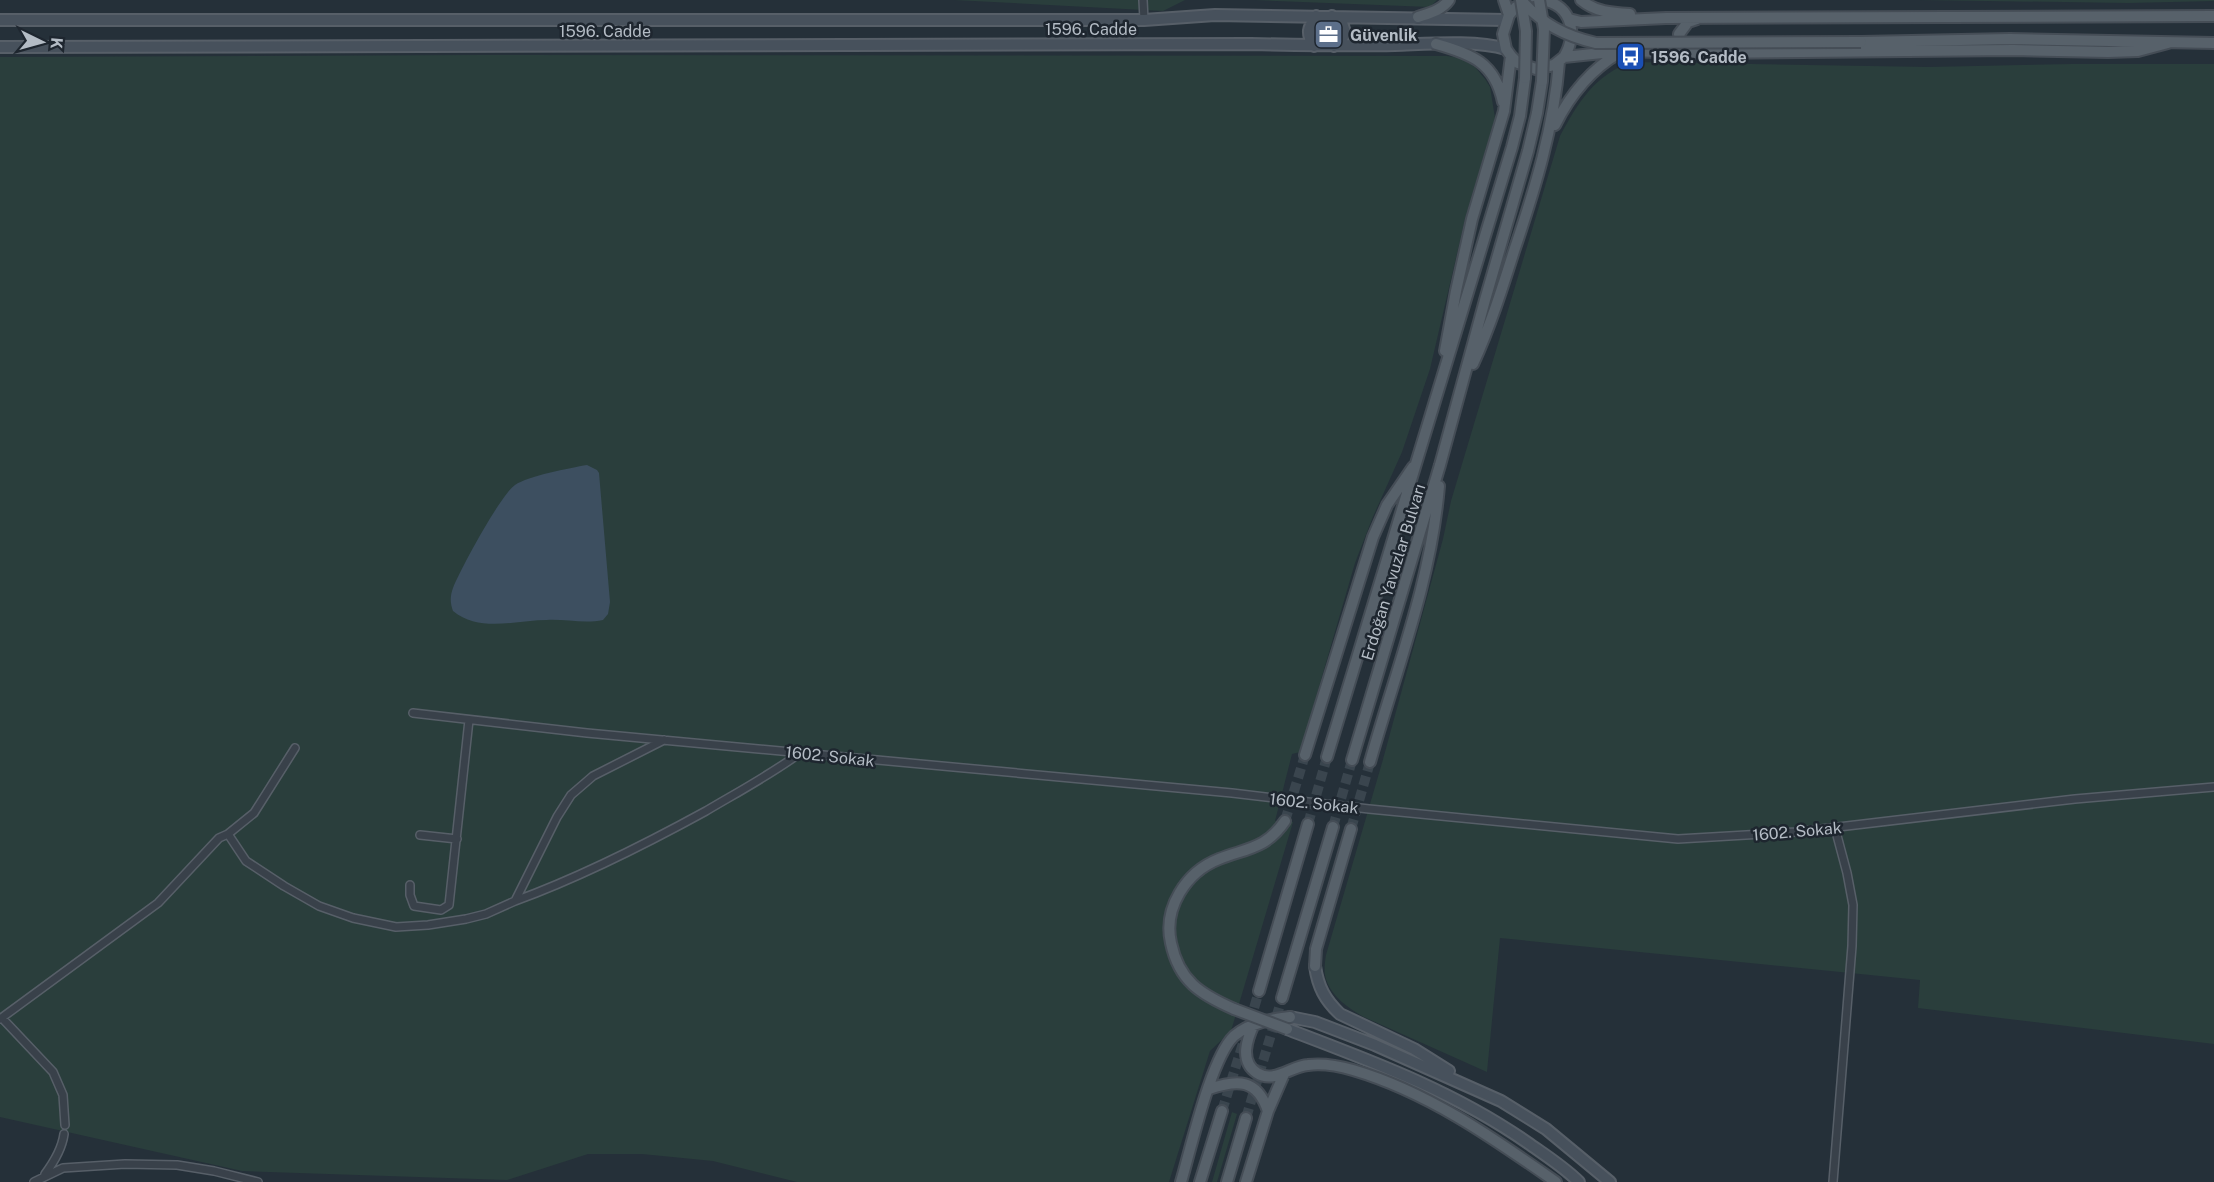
<svg xmlns="http://www.w3.org/2000/svg" width="2214" height="1182" viewBox="0 0 2214 1182" font-family="'Public Sans',sans-serif">
  <style>
    .green { fill: #2a3e3c }
    .water { fill: #3d4f60 }
    .lines { fill: none; stroke-linecap: round; stroke-linejoin: round }
    .primary-tunnel { stroke: #3a454e; stroke-width: 10; stroke-dasharray: 10 5; stroke-linecap: butt }
    .minor-casing { stroke: #575f68; stroke-width: 10 }
    .secondary-casing { stroke: #575f68; stroke-width: 14 }
    .primary-casing { stroke: #454d56; stroke-width: 14 }
    .minor { stroke: #39414a; stroke-width: 7 }
    .secondary { stroke: #47515c; stroke-width: 10 }
    .primary { stroke: #57616a; stroke-width: 10 }
    .primary-bridge-casing { stroke: #454d56; stroke-width: 14; stroke-linecap: butt }
    .primary-bridge { stroke: #57616a; stroke-width: 10 }
    .labels { text-anchor: middle; stroke-width: 5; stroke-linejoin: round; paint-order: stroke }
    .street-label { font-size: 16px; fill: #b4bcc5; stroke: #1e262f }
    .poi-label { font-size: 16px; font-weight: bold; fill: #b4bcc5; stroke: #1e262f; text-anchor: start }
  </style>
  <rect width="100%" height="100%" fill="#253039"/>
  <path class="green" d="M954 0H1185L1163 11Z
    M1254 0H1437L1430 7Z
    M1919 0H2214V1L2128 3Z
    M478 55 1447 56 1460 58 1475 67 1485 79 1490 87 1495 118 1466 215 1430 369 1402 452 1372 519 1355 563 1300 752 1292 754 1275 821 1293 822 1231 1031 1210 1051 1169 1182H797L713 1161 642 1154H588L507 1180 242 1171 0 1117V57Z
    M1632 62 1929 67 2073 64H2214V1044L1918 1008 1920 980 1500 938 1487 1072 1364 1017C1348 1008 1329 995 1325 975 1324 969 1325 961 1326 955L1382 763 1443 539 1451 501 1560 136C1578 103 1594 75 1632 62Z
    M1232 1112 1237 1114 1217 1182H1212Z"/>
  <path class="water" d="M587 465 597 470 599 473 610 602 608 614 603 620C585 624 565 619 547 620 516 620 480 633 453 611 450 603 450 596 453 588 460 570 501 494 515 485 528 476 570 468 587 465Z"/>
  <g class="lines">
    <path class="primary-tunnel" d="M1285 821 1305 755
      M1308 824 1327 757
      M1333 827 1352 760
      M1351 829 1370 762
      M1250 1022 1259 991
      M1222 1111 1244 1040
      M1246 1118 1282 998"/>
    <defs>
      <path id="minor" d="M1143 0 1144 20
        M413 713 587 733 1232 793 1369 809 1678 839 1796 832 2075 799 2214 787
        M228 834 254 813 295 748
        M420 835 457 839
        M410 885V895L414 906 441 910 449 905 469 720
        M515 901C581 877 644 845 706 811 738 792 770 775 800 753
        M2 1018 53 1072 63 1095 65 1125
        M0 1019 158 903 219 838 228 834 246 861 284 886 319 906 353 918 396 927 428 925 466 919 486 914 515 901 557 817 571 795 593 776 664 740
        M45 1174C54 1162 62 1149 64 1134
        M34 1182 63 1168 125 1164 177 1165 214 1171 258 1182
        M1833 1182 1852 946 1853 905 1847 873 1835 828"/>
      <path id="secondary" d="M1332 16 1342 23 1345 32 1341 42 1334 46
        M0 20H1144L1215 15 1506 20
        M1314 46C1306 33 1308 28 1316 16
        M0 47 1251 44C1299 45 1347 46 1395 45 1428 44 1475 40 1506 49
        M1315 966C1318 987 1325 1000 1340 1014L1414 1049 1449 1071
        M1290 1017 1315 1022 1375 1045 1501 1101 1546 1129 1610 1182
        M1287 1029C1371 1061 1454 1091 1528 1143 1545 1155 1564 1167 1579 1182"/>
      <path id="primary" d="M1504 0 1509 15
        M1533 0 1516 7 1509 15 1503 34 1506 49 1511 56 1518 63 1536 69 1554 65 1564 57 1621 51 1700 53 2013 50 2108 52 2138 51 2168 43
        M1536 0C1569 0 1580 31 1564 57
        M1581 0C1595 12 1612 13 1630 14
        M1418 17C1430 13 1442 10 1449 0
        M1569 19 1581 22 1666 18 2214 16
        M1861 42 2010 39 2214 43
        M1436 44C1472 54 1495 63 1503 102
        M1688 46 1681 42 1679 34 1688 22 1697 19
        M1555 125C1570 95 1590 70 1619 53
        M1445 351 1456 291 1472 219 1504 111 1511 56
        M1473 364C1490 327 1502 289 1514 251 1535 189 1554 127 1559 62
        M1305 755 1373 537 1387 505 1413 467
        M1327 757 1512 147 1520 116 1525 78
        M1352 760 1440 465 1485 300 1528 151 1537 113 1542 81
        M1370 762C1396 670 1431 582 1439 486
        M1315 966 1316 949 1351 829
        M1259 991 1308 824
        M1282 998 1333 827
        M1234 1009C1200 994 1179 981 1171 943 1163 908 1186 872 1219 859 1247 848 1266 849 1285 821
        M1254 1024C1247 1039 1239 1061 1257 1073 1274 1084 1291 1066 1308 1065 1323 1063 1339 1066 1353 1070 1428 1092 1493 1138 1556 1182
        M1209 1089C1238 1079 1257 1079 1268 1111
        M1181 1182C1191 1148 1211 1058 1234 1036 1249 1023 1270 1019 1290 1017
        M1200 1182 1222 1111
        M1227 1182 1246 1118
        M1246 1182 1268 1111 1284 1074"/>
    </defs>
    <use href="#minor" class="minor-casing"/>
    <use href="#secondary" class="secondary-casing"/>
    <use href="#primary" class="primary-casing"/>
    <use href="#minor" class="minor"/>
    <use href="#secondary" class="secondary"/>
    <use href="#primary" class="primary"/>
    <defs>
      <path id="primary-bridge" d="M1521 0C1542 24 1565 36 1596 43L1861 42
        M1521 0 1526 31 1525 78
        M1539 0 1544 29 1542 81
        M1234 1009 1287 1029"/>
    </defs>
    <use href="#primary-bridge" class="primary-bridge-casing"/>
    <use href="#primary-bridge" class="primary-bridge"/>
  </g>
  <defs>
    <symbol id="office-square" viewBox="-11 -11 22 22"><rect x="-9" y="-9" width="18" height="18" rx="4" fill="#5c6f8a" stroke="#1e262f"/><path d="M-6-3h4V-5.5h4V-3h4V5H-6ZM-1-4.5V-3h2v-1.5ZM-6 0V1H6V0Z" fill="#fff"/></symbol>
    <symbol id="bus-square" viewBox="-11 -11 22 22"><rect x="-9" y="-9" width="18" height="18" rx="4" fill="#1a4fb4" stroke="#1e262f"/><path d="M-5-6H5V4H4V6H2V4H-2V6H-4V4H-5ZM-3.5-4V0h7V-4ZM-3.5 1.2v1.5H-2V1.2ZM2 1.2v1.5H3.5V1.2Z" fill="#fff"/></symbol>
  </defs>
  <g fill-rule="evenodd">
    <use href="#office-square" x="1312" y="18" width="33" height="33"/>
    <use href="#bus-square" x="1614" y="40" width="33" height="33"/>
  </g>
  <g class="labels">
    <g class="street-label">
      <text x="1091" y="35">1596. Cadde</text>
      <text x="605" y="37">1596. Cadde</text>
      <text transform="translate(1393 572) rotate(-73)" y="6">Erdoğan Yavuzlar Bulvarı</text>
      <text transform="translate(830 756) rotate(6)" y="6">1602. Sokak</text>
      <text transform="translate(1314 803) rotate(6)" y="6">1602. Sokak</text>
      <text transform="translate(1797 831) rotate(-5)" y="6">1602. Sokak</text>
    </g>
    <g class="poi-label">
      <text x="1350" y="41">Güvenlik</text>
      <text x="1651" y="63">1596. Cadde</text>
    </g>
  </g>
  <g transform="translate(42 42) rotate(95)" stroke="#1e262f" stroke-width="4.5" paint-order="stroke">
  <path d="M0-4.5L10 22L0 15L-10 22Z" fill="#b4bcc5"/>
  <text y="-9" font-size="16" font-weight="bold" text-anchor="middle" fill="#b4bcc5">K</text>
  </g>
</svg>
